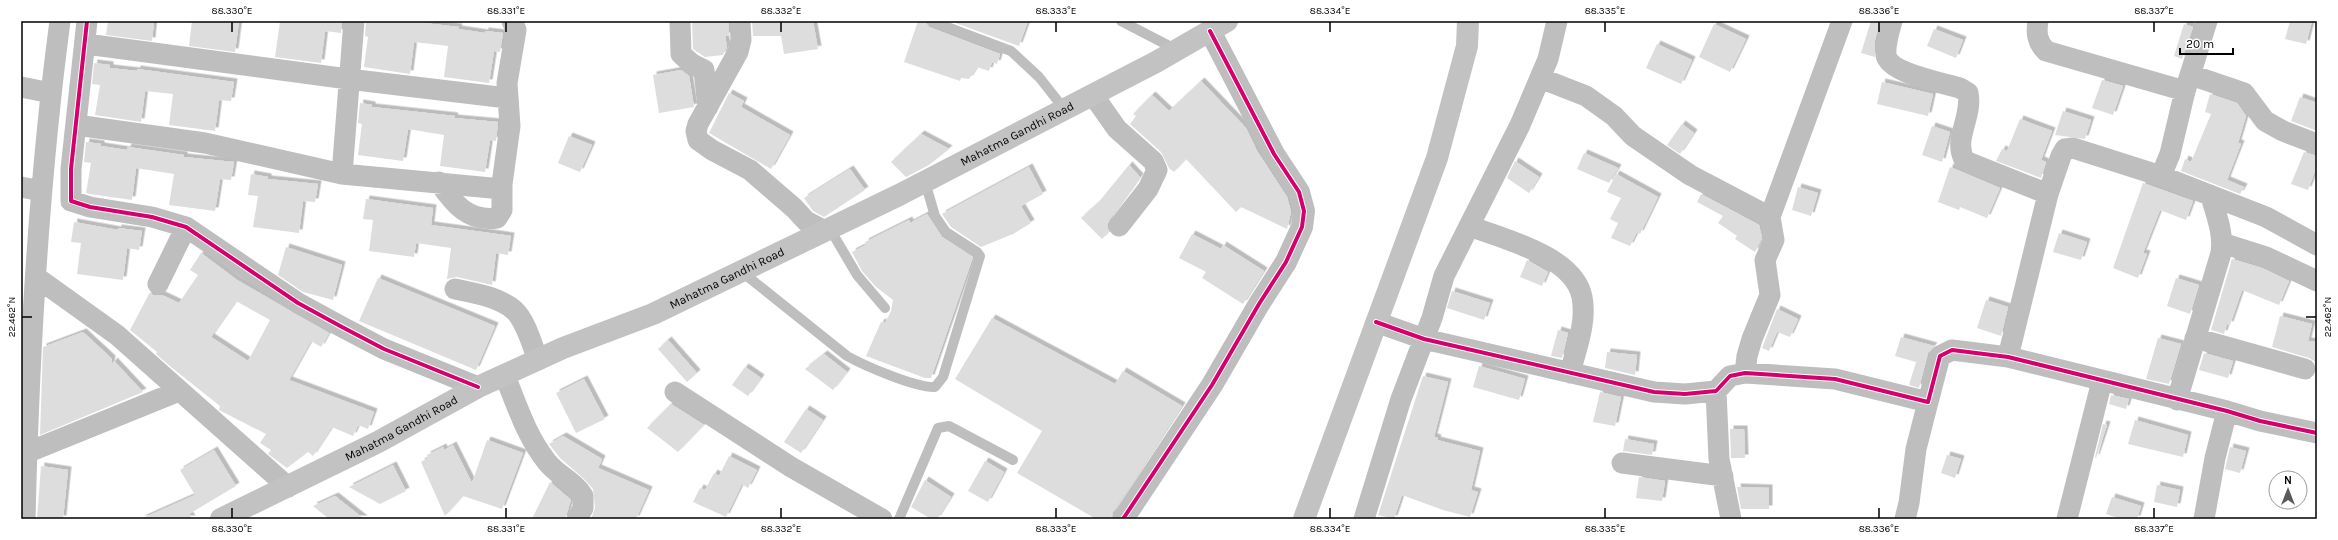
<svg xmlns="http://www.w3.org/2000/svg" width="2338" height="540" viewBox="0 0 2338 540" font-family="Karla,sans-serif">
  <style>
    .building { fill: #ddd; fill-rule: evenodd; filter: url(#shadow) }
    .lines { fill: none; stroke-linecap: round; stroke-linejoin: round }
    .service { stroke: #bebebe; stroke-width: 10 }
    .minor { stroke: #bebebe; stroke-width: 21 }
    .tertiary { stroke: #bebebe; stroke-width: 22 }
    .secondary { stroke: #c2c2c2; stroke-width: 22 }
    .cycleway-casing { stroke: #fff; stroke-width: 6 }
    .cycleway { stroke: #d6006c; stroke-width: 4 }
    .ticks { fill: none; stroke: #000; stroke-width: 1.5 }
    .labels { text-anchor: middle; stroke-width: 3.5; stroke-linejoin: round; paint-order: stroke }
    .street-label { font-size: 12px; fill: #000; stroke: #fff }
    .neatline { fill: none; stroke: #000; stroke-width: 1.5 }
    .ticks-label { font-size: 10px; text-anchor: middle; fill: #000 }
  </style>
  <defs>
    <filter id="shadow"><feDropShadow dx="3.5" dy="-3.5" stdDeviation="0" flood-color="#0004"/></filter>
  </defs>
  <rect width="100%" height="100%" fill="#fff"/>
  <path class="building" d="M108 21H154L152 41 106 35Z
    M192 21H239L235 52 189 46Z
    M280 21H342L341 33 325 31 321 63 275 57Z
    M366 21 405 23 406 21 459 27 458 29 485 33V31L503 33 500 52 494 51 489 83 444 77 448 46 414 42 410 74 364 67 368 37 365 36Z
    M692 21H728L729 36H725L727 47 723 55 705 57 693 49Z
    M752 21H813L818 49 784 54 781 36H753Z
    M918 21H925L929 27 1000 54 997 64 992 62 989 71 977 67 969 79 961 78 960 81 904 62Z
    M950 21H1028L1019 46Z
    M1871 21H1880L1875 40V57L1861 53Z
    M2290 21H2312L2306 44 2285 39Z
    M1714 24 1746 39 1730 72 1699 57Z
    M2184 24 2193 27 2182 59 2174 56Z
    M1934 29 1963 40 1956 58 1927 46Z
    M1657 44 1692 60 1681 84 1646 68Z
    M94 63 110 65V68L137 71V69L234 82 231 101 219 100 215 131 169 125 173 94 145 91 141 122 95 115 100 85 92 84Z
    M681 70 689 76 694 107 659 113 653 75Z
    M2102 80 2123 86 2113 115 2092 108Z
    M1201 81 1246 128 1257 151 1287 197 1291 212 1287 229 1241 207 1236 212 1186 159 1174 172 1169 168 1161 152 1130 124 1136 116 1133 114 1152 95 1169 111Z
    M1882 82 1933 94 1928 116 1877 104Z
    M729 93 744 101 741 107 790 135 771 169 709 133Z
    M2210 94 2237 103 2246 116 2238 143 2241 144 2227 180 2244 187 2240 194 2181 171 2185 159 2191 162 2211 114 2205 112Z
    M2300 97 2317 103V131L2291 121Z
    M360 103 372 105V107L455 116 454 118 498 122 496 141 490 140 485 172 440 166 444 135 408 129 403 161 358 155 362 124 358 123Z
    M2063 111 2091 120 2085 139 2055 135Z
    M2020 119 2052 131 2041 160 2046 162 2041 178 1996 161 2002 149 2007 151Z
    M1682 124 1694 133 1680 154 1667 145Z
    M1932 126 1950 132 1942 162 1922 155Z
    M921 134 949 149 929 165 906 177 891 162Z
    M569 136 592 145 580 172 558 163Z
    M86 142 101 144V146L127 150 128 147 184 155V157L234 162 231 180 220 179 215 211 169 205 174 174 136 168 132 200 90 194 86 193 91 163 84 162Z
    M2304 152 2317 156V166L2308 190 2291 184Z
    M1584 153 1618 168 1609 183 1577 169Z
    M1515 161 1539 177 1529 193 1507 178Z
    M1129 165 1140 177 1110 219 1107 225 1109 232 1102 239 1081 218 1098 203Z
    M1029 167 1043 194 1021 206 1031 223 1013 234 981 247 951 227 942 214Z
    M1950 167 2000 188 1987 218 1960 207 1959 210 1938 202Z
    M850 169 865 190 824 217 813 211 804 198Z
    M251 174 268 177V179L318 184 315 202 303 201 299 233 253 227 258 196 248 195Z
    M1616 174 1658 197 1640 234 1637 232 1630 246 1611 238 1618 223 1610 219 1621 198 1607 192Z
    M2143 183 2193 201 2186 220 2160 210 2143 253 2147 254 2138 278 2113 268Z
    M1798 187 1818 193 1811 216 1792 210Z
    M1701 194 1759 225 1762 238 1755 252 1735 239 1737 236 1718 223 1723 216 1697 202Z
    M366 199 433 208 431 225 511 236 508 255 496 253 492 285 457 277 447 279 451 248 416 243 414 257 369 251 373 220 363 219Z
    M927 214 942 237 973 257 931 378H925L866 356 881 322 885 323 891 311 893 300 875 286 862 271 852 252 866 245 865 242 909 220 910 223Z
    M74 222 118 230V228L142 231 139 250 127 248 123 280 77 274 81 243 71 242Z
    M2059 233 2087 242 2081 260 2053 252Z
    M1192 234 1221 249 1223 245 1264 271 1243 304 1202 278 1206 272 1179 258Z
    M286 247 342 265 333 300 303 292 278 275Z
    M201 253 237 280 329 333 321 347 311 341 289 380 374 412 368 429 358 425 353 436 332 427 313 456 308 452 287 468 268 454 271 450 260 443 266 434 219 410 220 406 171 367 156 354 157 352 130 330 150 292 153 295H162L179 303 198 275 190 270ZM236 301 270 320 248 361 211 337Z
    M2232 259 2262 268 2289 281 2279 305 2242 290 2230 325 2227 324 2224 334 2211 330Z
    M1527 260 1548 272 1542 286 1520 277Z
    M378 278 495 326 476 370 359 321Z
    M2176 278 2199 285 2190 314 2167 306Z
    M1452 291 1490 303 1484 320 1447 308Z
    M1986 300 2008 307 2001 336 1977 328Z
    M1777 309 1798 319 1790 337 1777 332 1769 351 1762 348Z
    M2280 316 2312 324 2308 341 2317 342V369L2314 361 2309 358 2272 347Z
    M992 318 1115 384 1123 371 1182 406 1113 512 1111 519H1096L1017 473 1042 431 955 379Z
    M1558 330 1568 333 1562 358 1551 356Z
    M83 332 112 359 111 366 114 361 143 392 40 435 43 347Z
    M1901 337 1934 346 1928 353 1919 388 1909 385 1916 362 1895 356Z
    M2158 338 2181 344 2169 384 2146 379Z
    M668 340 697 373 687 382 658 349Z
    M1607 352 1637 355 1635 375 1605 368Z
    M2204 353 2233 361 2228 378 2199 370Z
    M824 354 847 372 833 390 805 369Z
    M1479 366 1525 379 1519 400 1473 387Z
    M745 367 761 378 748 396 732 385Z
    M1423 376 1448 382 1434 437 1438 438 1437 440 1480 451 1471 490 1478 492 1470 517 1443 510 1402 495 1394 519 1378 515Z
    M584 379 605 419 576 433 556 393Z
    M1600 392 1621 397 1615 426 1593 422Z
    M2111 395 2129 399 2126 409 2109 404Z
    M671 404 704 425 678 452 647 428Z
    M806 409 823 420 801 453 784 442Z
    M2135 420 2188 435 2183 457 2128 444Z
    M2103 424 2107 425 2096 458 2095 457Z
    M1730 429H1744L1745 458H1731Z
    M563 436 602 459 598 468 649 490 636 519H591L595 508 593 489 583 478 560 458 549 444Z
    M1625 439 1654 444 1652 455 1623 451Z
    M487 440 523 453 502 509 463 496 445 516 421 462 428 458 427 455 443 447 444 450 453 445 472 483Z
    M2230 447 2246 451 2240 473 2225 469Z
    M214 450 236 486 189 514 192 519H141L195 495 180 470Z
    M1947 455 1961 459 1955 478 1941 473Z
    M729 456 757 470 748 488 742 484 726 517 693 502 700 488 705 490 714 473 719 476Z
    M985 461 1004 472 988 502 968 491Z
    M393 465 406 491 380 504 349 487Z
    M41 466 68 470 63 519H37Z
    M1639 477 1665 481 1662 501 1636 498Z
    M925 480 951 497 937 519H931L911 507Z
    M550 482 571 500 565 519H532Z
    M2157 485 2180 490 2177 507 2154 502Z
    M1737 487 1769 488V509H1741Z
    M335 496 364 519H329L313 506Z
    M2112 497 2141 506 2137 519H2121L2106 514Z"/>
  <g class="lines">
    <path class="service" d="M931 21 1011 51 1039 77 1065 110
      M1121 21 1177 50
      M830 229 857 275 885 308
      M742 272 847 356C865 366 916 388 935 387L943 377 980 256 977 252 946 232 935 216 925 182
      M899 519 938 428 949 426 1013 460"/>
    <path class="minor" d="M87 21 71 169V201L90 207 152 217 186 227 298 303 342 327 384 349 478 387
      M680 21 681 54 692 64 704 70 708 107
      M740 21 741 40 738 52 698 124 696 131 698 140 712 150 750 170 794 208 806 221 825 231
      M1892 21C1889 32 1885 43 1886 55 1889 73 1943 83 1960 88L1968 93C1973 117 1952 140 1965 161L2048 194
      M2038 21C2036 33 2037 42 2046 51L2185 91
      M86 44 348 79 507 98
      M2191 75 2244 93 2265 121 2283 131 2317 144
      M1540 78 1586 96 1614 116 1633 136 1690 175 1770 217 1774 240 1765 260 1770 295 1752 339 1747 356 1745 373
      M21 87 51 93
      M1093 95 1117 129 1153 161 1157 170 1148 189 1119 226
      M76 125 205 143 342 174 502 189
      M342 174 354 21
      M2161 176 2266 217 2317 245
      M439 182C453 203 468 222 497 218L502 210V184L510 126 507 83 516 30 512 21
      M21 187 41 191
      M1770 217 1842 21
      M1469 226C1504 239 1574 256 1582 297 1587 322 1576 349 1570 373
      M2222 243 2266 257 2317 281
      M36 277 117 335 288 487
      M158 284 186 227
      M455 289C474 293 499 297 514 310 526 321 532 345 538 360
      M1376 322 1424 339 1654 392 1685 394 1716 391 1730 376 1745 373 1835 379 1928 402 1940 356 1952 350 2008 357 2227 411 2260 421 2317 433
      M2195 338 2305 369
      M2008 357 2048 194 2061 156 2065 149 2073 148 2161 176 2170 154 2185 91 2207 21
      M505 376C517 406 527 437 547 462 557 475 575 482 583 496V508L577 519
      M1716 391 1719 459 1731 519
      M675 392 791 467 882 519
      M2177 400 2221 253C2224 233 2216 215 2211 196
      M21 452 26 453 179 391
      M1622 463 1723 476
      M25 519C29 352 38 186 60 21
      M1364 519 1401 399 1432 318 1444 276 1520 125 1548 59 1557 21
      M1905 519 1909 503 1916 449 1928 402
      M2067 519 2102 381
      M2204 519 2215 458 2227 411"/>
    <path class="tertiary" d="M1123 519 1212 385 1259 304 1286 262 1302 227 1304 211 1299 192 1274 154 1210 31"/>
    <g class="secondary">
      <path id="s1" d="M221 519 378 442 478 387 563 348 653 314 899 195 1156 62 1227 21"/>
      <path d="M1304 519 1437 158 1467 46 1468 21"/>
    </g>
    <defs>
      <path id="cycleway" d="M87 21 71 169V201L90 207 152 217 186 227 298 303 342 327 384 349 478 387
        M1376 322 1424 339 1654 392 1685 394 1716 391 1730 376 1745 373 1835 379 1928 402 1940 356 1952 350 2008 357 2227 411 2260 421 2317 433
        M1123 519 1212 385 1259 304 1286 262 1302 227 1304 211 1299 192 1274 154 1210 31"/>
    </defs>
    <use href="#cycleway" class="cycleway-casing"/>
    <use href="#cycleway" class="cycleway"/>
  </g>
  <path class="ticks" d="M232 22V32M506 22V32M781 22V32M1056 22V32M1330 22V32M1605 22V32M1879 22V32M2154 22V32M22 317H32M2306 317H2316M232 508V518M506 508V518M781 508V518M1056 508V518M1330 508V518M1605 508V518M1879 508V518M2154 508V518"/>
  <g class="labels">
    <g class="street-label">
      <text dy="4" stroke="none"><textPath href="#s1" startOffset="885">Mahatma Gandhi Road</textPath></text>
      <text dy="4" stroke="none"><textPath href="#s1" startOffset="561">Mahatma Gandhi Road</textPath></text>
      <text dy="4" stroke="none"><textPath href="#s1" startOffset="202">Mahatma Gandhi Road</textPath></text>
    </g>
  </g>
  <rect width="2338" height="540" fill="none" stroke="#ffffff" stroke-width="44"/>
  <g transform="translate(2288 490)"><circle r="19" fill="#ffffff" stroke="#999999"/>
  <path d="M0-3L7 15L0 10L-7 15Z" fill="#595959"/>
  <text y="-6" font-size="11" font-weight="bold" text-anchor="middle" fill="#000000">N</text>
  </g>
  <path d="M2180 48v6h53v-6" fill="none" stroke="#000000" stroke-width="2"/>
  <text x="2186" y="48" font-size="12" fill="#000000" stroke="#ffffff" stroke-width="3" paint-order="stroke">20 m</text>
  <rect x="22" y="22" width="2294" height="496" class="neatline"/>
  <g class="ticks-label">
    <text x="232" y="14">88.330°E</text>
    <text x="506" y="14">88.331°E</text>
    <text x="781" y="14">88.332°E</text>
    <text x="1056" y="14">88.333°E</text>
    <text x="1330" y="14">88.334°E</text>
    <text x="1605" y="14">88.335°E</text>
    <text x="1879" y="14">88.336°E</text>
    <text x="2154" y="14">88.337°E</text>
    <text transform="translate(11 317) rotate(-90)" y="4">22.462°N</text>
    <text transform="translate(2327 317) rotate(-90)" y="4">22.462°N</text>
    <text x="232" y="532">88.330°E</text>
    <text x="506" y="532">88.331°E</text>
    <text x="781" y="532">88.332°E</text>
    <text x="1056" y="532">88.333°E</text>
    <text x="1330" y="532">88.334°E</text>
    <text x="1605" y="532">88.335°E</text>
    <text x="1879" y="532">88.336°E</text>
    <text x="2154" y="532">88.337°E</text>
  </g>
</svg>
